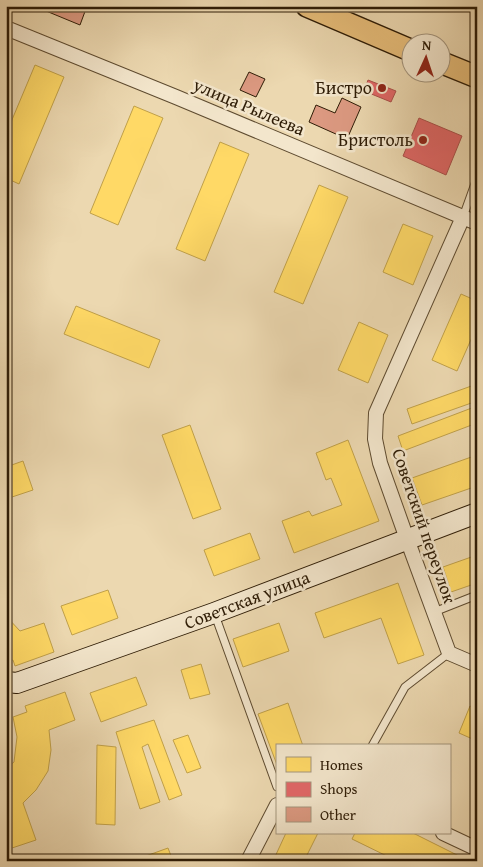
<svg xmlns="http://www.w3.org/2000/svg" width="483" height="867" viewBox="0 0 483 867" font-family="'Gentium Book Plus',serif">
  <style>
    .homes { fill: #ffd966; stroke: #c0a049 }
    .shops { fill: #e06666; stroke: #ab5049 }
    .building { fill: #dc9981; stroke: #2e1c06 }
    .lines { fill: none; stroke-linecap: round; stroke-linejoin: round }
    .lane-casing { stroke: #5e4b30; stroke-width: 9 }
    .street-casing { stroke: #5e4b30; stroke-width: 16 }
    .secondary-casing { stroke: #2e1c06; stroke-width: 22 }
    .primary-casing { stroke: #2e1c06; stroke-width: 24 }
    .lane { stroke: #f3e6cc; stroke-width: 7 }
    .street { stroke: #f3e6cc; stroke-width: 14 }
    .secondary { stroke: #f3e6cc; stroke-width: 20 }
    .primary { stroke: #e6bc78; stroke-width: 21 }
    .poi-dot { fill: #8f2418; stroke: #f3e6cc; stroke-width: 2 }
    .labels { text-anchor: middle; stroke-width: 5; stroke-linejoin: round; paint-order: stroke }
    .poi-label { font-size: 18px; fill: #2e1c06; stroke: #f3e6cc; text-anchor: end }
    .street-label { font-size: 18px; fill: #2e1c06; stroke: #f3e6cc }
  </style>
  <rect width="100%" height="100%" fill="#ecd8b0"/>
  <filter id="stains"><feTurbulence type="fractalNoise" baseFrequency=".004" numOctaves="4"/><feColorMatrix values="0 0 0 0 .2 0 0 0 0 .09 0 0 0 0 .02 0 0 0 .5 -.17"/></filter>
  <radialGradient id="worn" r=".72"><stop offset=".6" stop-color="#630" stop-opacity="0"/><stop offset="1" stop-color="#630" stop-opacity=".3"/></radialGradient>
  <path class="homes" d="M35 65 64 77 19 184 6 178V134Z
    M134 106 163 118 118 225 90 213Z
    M220 142 249 154 205 261 176 249Z
    M319 185 348 197 303 304 274 292Z
    M403 224 433 236 413 285 383 272Z
    M461 294 477 301V326L457 371 432 360Z
    M76 306 160 340 149 368 64 334Z
    M359 322 388 335 368 383 338 370Z
    M477 384V401L412 424 407 409Z
    M477 406V423L403 451 398 436Z
    M190 425 221 509 193 519 162 435Z
    M348 440 379 521 294 553 282 521 309 511 312 516 342 505 331 478 326 480 316 453Z
    M477 455V486L422 505 412 478Z
    M23 461 33 490 6 499V467Z
    M250 533 260 559 214 576 204 550Z
    M477 555V583L451 592 443 567Z
    M398 583 424 655 398 664 381 618 324 638 315 613Z
    M108 590 118 618 72 635 61 606Z
    M6 616 20 631 44 623 54 652 15 666 13 660 6 662Z
    M279 623 289 651 243 667 233 639Z
    M201 664 210 694 190 699 181 670Z
    M136 677 147 705 101 722 90 693Z
    M65 692 75 720 49 730 51 750 48 771 36 790 23 803 36 840 6 850V769L14 762 17 737 13 717 27 712 25 706Z
    M288 703 303 746H277V765L258 714Z
    M470 706 477 709V741L459 733Z
    M154 720 182 795 169 800 148 744 142 747 160 802 140 809 116 732Z
    M188 735 201 768 187 773 173 740Z
    M97 745 116 747 115 825 96 824Z
    M286 833H318L304 861H273Z
    M355 833H413L469 861H397L352 839Z
    M168 848 173 861H132Z"/>
  <path class="shops" d="M394 6H405L396 11Z
    M368 80 396 91 391 102 364 91Z
    M419 118 462 136 446 175 403 156Z"/>
  <path class="building" d="M34 6H87L80 25Z
    M249 72 265 79 256 97 240 90Z
    M342 98 361 107 347 139 309 122 316 105 335 113Z"/>
  <g class="lines">
    <defs>
      <path id="lane" d="M463 217 477 178
        M434 612 477 595
        M215 615 277 787
        M372 746 405 687 449 653"/>
      <path id="street" d="M6 28 176 97 477 223
        M463 217 376 413 375 439 380 463 407 539 449 653 477 665
        M443 833 477 849
        M248 861 277 805"/>
      <path id="secondary" d="M6 682 17 683 214 613 477 513"/>
      <path id="primary" d="M307 6 410 50
        M440 62 477 77"/>
    </defs>
    <use href="#lane" class="lane-casing"/>
    <use href="#street" class="street-casing"/>
    <use href="#secondary" class="secondary-casing"/>
    <use href="#primary" class="primary-casing"/>
    <use href="#lane" class="lane"/>
    <use href="#street" class="street"/>
    <use href="#secondary" class="secondary"/>
    <use href="#primary" class="primary"/>
  </g>
  <g class="poi-dot">
    <circle cx="382" cy="88" r="5"/>
    <circle cx="423" cy="140" r="5"/>
  </g>
  <g class="labels">
    <g class="poi-label">
      <text x="372" y="94">Бистро</text>
      <text x="413" y="146">Бристоль</text>
    </g>
    <g class="street-label">
      <text transform="translate(249 107) rotate(23)" y="6">улица Рылеева</text>
      <text transform="translate(424 526) rotate(71)" y="6">Советский переулок</text>
      <text transform="translate(247 600) rotate(-21)" y="6">Советская улица</text>
    </g>
  </g>
  <rect width="483" height="867" fill="none" stroke="#ecd8b0" stroke-width="25"/>
  <rect x="8" y="8" width="468" height="852" fill="none" stroke="#2e1c06" stroke-width="2.5"/>
  <rect x="12" y="12" width="458" height="842" fill="none" stroke="#2e1c06"/>
  <rect x="276" y="744" width="175" height="90" fill="#f3e6cc" stroke="#a4957d"/>
  <rect x="286" y="757" width="25" height="15" fill="#ffd966" stroke="#a4957d"/>
  <text x="320" y="770" font-size="15" fill="#2e1c06">Homes</text>
  <rect x="286" y="782" width="25" height="15" fill="#e06666" stroke="#a4957d"/>
  <text x="320" y="794" font-size="15" fill="#2e1c06">Shops</text>
  <rect x="286" y="807" width="25" height="15" fill="#dc9981" stroke="#a4957d"/>
  <text x="320" y="820" font-size="15" fill="#2e1c06">Other</text>
  <g transform="translate(426 58) rotate(3)"><circle r="24" fill="#f3e6cc" stroke="#a4957d"/>
  <path d="M0-4L9 19L0 12L-9 19Z" fill="#8f2418"/>
  <text y="-8" font-size="14" font-weight="bold" text-anchor="middle" fill="#2e1c06">N</text>
  </g>
  <rect width="100%" height="100%" filter="url(#stains)"/>
  <rect width="100%" height="100%" fill="url(#worn)"/>
</svg>
